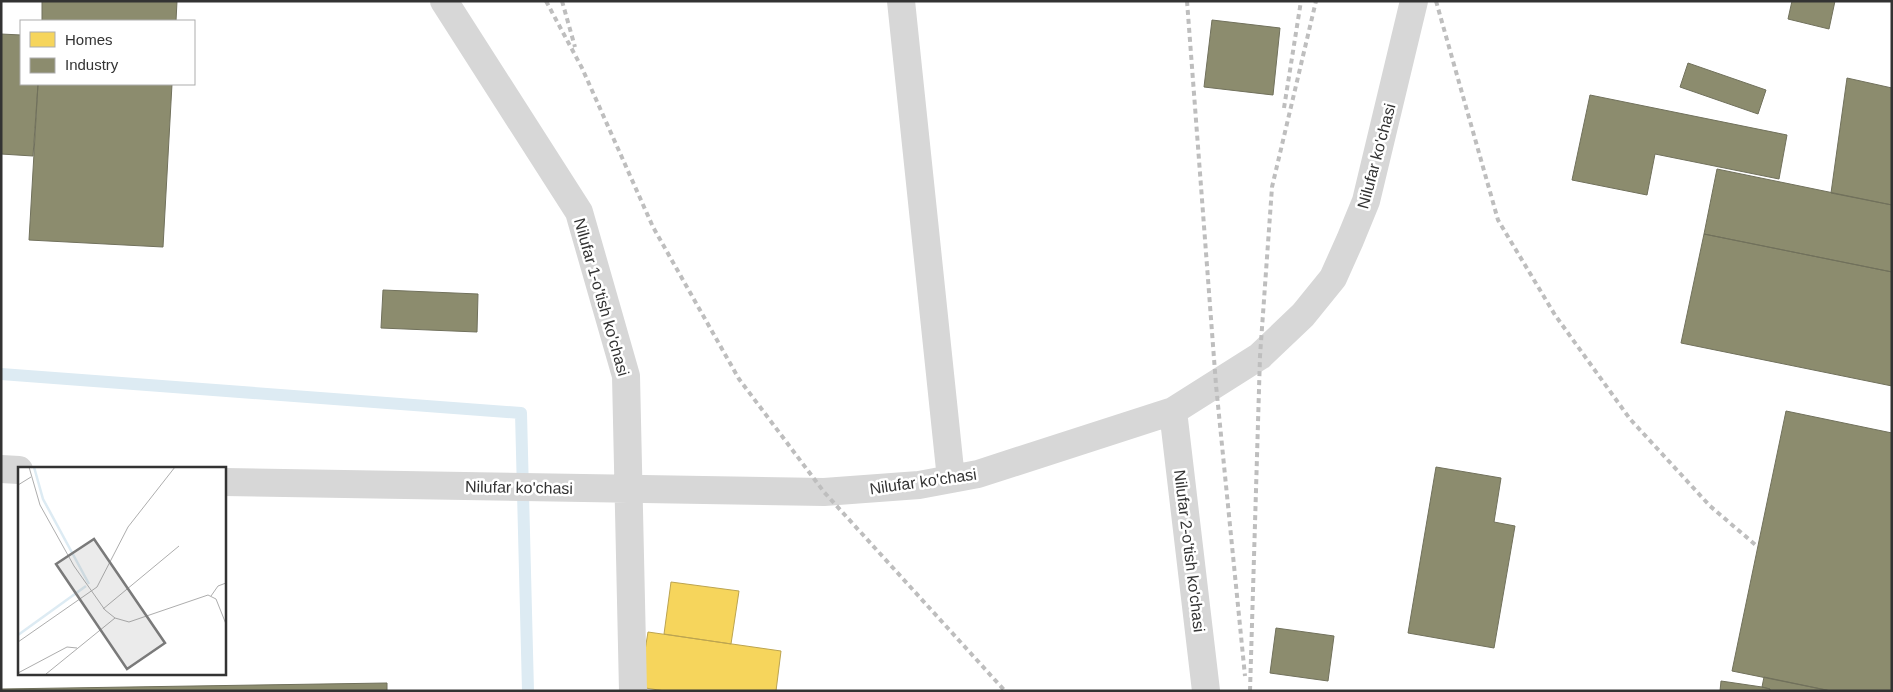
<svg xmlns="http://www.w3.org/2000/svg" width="1893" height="692" viewBox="0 0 1893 692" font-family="Helvetica,sans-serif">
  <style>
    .homes { fill: #f6d55c; stroke: #bca450 }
    .industry { fill: #8c8c6e; stroke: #71715c }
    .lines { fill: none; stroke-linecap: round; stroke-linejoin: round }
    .stream { stroke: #ddebf3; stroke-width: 12 }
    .minor { stroke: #d7d7d7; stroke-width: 28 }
    .rail { stroke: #bebebe; stroke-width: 4; stroke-dasharray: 5 4; stroke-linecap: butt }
    .labels { text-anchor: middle; stroke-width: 5; stroke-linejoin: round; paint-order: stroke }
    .street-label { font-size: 16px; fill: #333; stroke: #fff }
    .inset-river { fill: none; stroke: #ddebf3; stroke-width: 2.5 }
    .inset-road { fill: none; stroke: #adadad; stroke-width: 1 }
    .view { fill: #7a7a7a; fill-opacity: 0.15; stroke: #7a7a7a; stroke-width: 2.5 }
    .inset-edge { fill: none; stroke: #333; stroke-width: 2.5 }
  </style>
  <rect width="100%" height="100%" fill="#fff"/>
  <path class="homes" d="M671 582 739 591 731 644 664 634Z
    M648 632 781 651 776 691H665L639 687Z"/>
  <path class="industry" d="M42 1H177L176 21H42Z
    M1792 1H1835L1829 29 1788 19Z
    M1212 20 1280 28 1273 95 1204 87Z
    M1 34 21 35V84H38L33 156 1 154Z
    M1688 63 1766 90 1758 114 1680 87Z
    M1847 78 1892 88V205L1831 193Z
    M38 84H172L163 247 29 240Z
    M1590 95 1787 135 1779 179 1655 154 1647 195 1572 180Z
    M1717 169 1892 205V272L1704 234Z
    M1704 234 1892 272V386L1681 343Z
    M383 290 478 294 477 332 381 328Z
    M1786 411 1892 433V691H1831L1732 671Z
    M1436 467 1501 478 1494 522 1515 526 1494 648 1408 633Z
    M1276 628 1334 636 1328 681 1270 673Z
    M1764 677 1831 691H1770V689L1762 687Z
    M1721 681 1762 687 1770 689V691H1720Z
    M387 683V691H1V689Z"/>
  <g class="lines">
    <path class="stream" d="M1 374 521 413 528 691"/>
    <path class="minor" d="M444 1 579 212 626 376 633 691
      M901 1 951 479
      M1173 411 1206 691
      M1 469 19 470
      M224 482 824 492 919 485 978 474 1173 411 1260 356 1303 315 1333 278 1350 240 1366 201 1414 1"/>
    <path class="rail" d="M546 1 582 68 653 227 739 379 824 492 1005 691
      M562 1 575 47
      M1187 1 1216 385 1245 676
      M1436 1 1498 220 1555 315 1630 419 1710 506 1758 547
      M1284 108 1301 1
      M1250 691 1260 356 1272 187 1316 1"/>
  </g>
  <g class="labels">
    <g class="street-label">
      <text transform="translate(1376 156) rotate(-75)" y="6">Nilufar ko'chasi</text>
      <text transform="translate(602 297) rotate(74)" y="6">Nilufar 1-o'tish ko'chasi</text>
      <text transform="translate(923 481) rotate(-8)" y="6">Nilufar ko'chasi</text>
      <text transform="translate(519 487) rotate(1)" y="6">Nilufar ko'chasi</text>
      <text transform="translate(1190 551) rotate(83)" y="6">Nilufar 2-o'tish ko'chasi</text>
    </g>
  </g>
  <g transform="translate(18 467)">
    <rect width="208" height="208" fill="#fff"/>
    <path class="inset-river" d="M16 0 25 32 71 117M0 168 68 119"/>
    <path class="inset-road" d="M11 0 22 38 56 99 87 143 97 151 111 155 190 128 198 132 208 157M0 18 13 10M193 129 200 119 208 116M85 142 161 79M0 175 79 120 110 60 157 0M0 206 49 180 59 181M28 207 97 151"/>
    <path class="view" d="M76 72 147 176 109 202 38 97Z"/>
    <rect width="208" height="208" class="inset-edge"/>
  </g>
  <rect width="1893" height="692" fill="none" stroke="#333333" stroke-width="5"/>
  <rect x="20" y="20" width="175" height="65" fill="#ffffff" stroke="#adadad"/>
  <rect x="30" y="32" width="25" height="15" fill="#f6d55c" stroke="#adadad"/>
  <text x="65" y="45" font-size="15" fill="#333333">Homes</text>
  <rect x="30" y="58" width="25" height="15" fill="#8c8c6e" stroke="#adadad"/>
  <text x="65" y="70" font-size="15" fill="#333333">Industry</text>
</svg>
